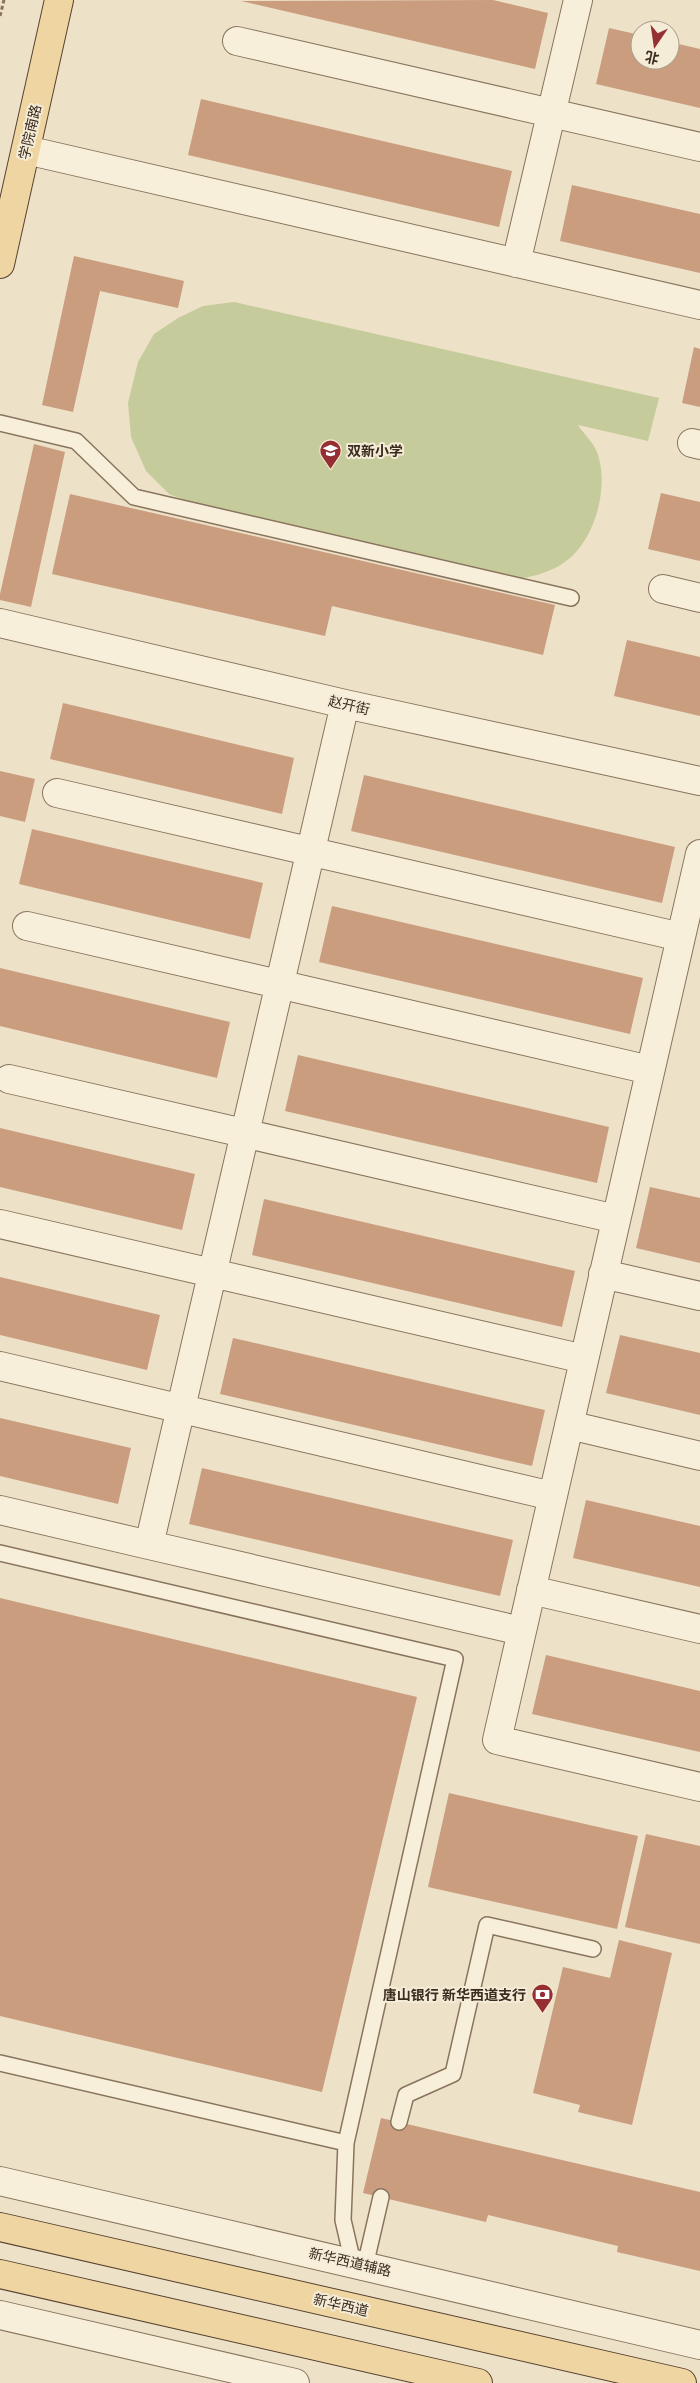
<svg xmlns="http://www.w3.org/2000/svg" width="700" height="2383" viewBox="0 0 700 2383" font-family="'Playfair Display','Noto Sans SC',serif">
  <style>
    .green { fill: #c6cb9b }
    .building { fill: #ca9d7f }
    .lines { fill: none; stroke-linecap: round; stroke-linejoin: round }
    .lane-casing { stroke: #89745d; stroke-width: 18 }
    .street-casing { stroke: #89745d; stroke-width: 30 }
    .primary-casing { stroke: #574231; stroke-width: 30 }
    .path { stroke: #89745d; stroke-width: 3; stroke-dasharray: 4 2.5; stroke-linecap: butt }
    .lane { stroke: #f8efdb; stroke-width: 15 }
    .street { stroke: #f8efdb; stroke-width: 28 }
    .primary { stroke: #eed5a1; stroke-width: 28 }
    .labels { text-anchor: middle; stroke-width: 4; stroke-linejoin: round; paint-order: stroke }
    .street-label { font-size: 14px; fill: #3a2c20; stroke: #f5ecd7 }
    .poi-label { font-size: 14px; font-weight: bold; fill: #3a2c20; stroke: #f5ecd7; text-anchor: start }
  </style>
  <rect width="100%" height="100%" fill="#ede1c8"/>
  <path class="green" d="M234 302 659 398 648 441 578 425C583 433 592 441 596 450 611 484 595 544 562 564 546 574 530 577 512 580L215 512 169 494 146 471 131 437 128 403 138 362 154 334 178 318 203 306Z"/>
  <path class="building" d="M493 0 548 13 535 69 241 1Z
    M609 28 640 35V60H670V42L700 49V108L596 84Z
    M201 99 512 171 499 227 188 155Z
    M572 185 700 214V273L560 241Z
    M74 256 184 281 178 308 100 291 73 412 42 405Z
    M694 347 700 349V407L682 403Z
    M34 444 65 452 31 607 0 600V594Z
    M661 493 700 502V561L648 549Z
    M70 494 555 605 543 655 332 606 325 636 52 574Z
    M627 640 700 657V716L614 696Z
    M63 703 294 758 282 814 50 759Z
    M0 771 35 779 25 822 0 816Z
    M364 775 675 847 662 903 351 831Z
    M32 829 263 883 250 939 19 884Z
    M332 906 643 978 630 1034 319 962Z
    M0 968 230 1022 217 1078 0 1026Z
    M298 1055 609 1127 597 1183 285 1111Z
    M0 1128 195 1174 182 1230 0 1187Z
    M650 1187 700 1198V1263L636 1248Z
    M264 1199 575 1271 562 1327 252 1255Z
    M0 1277 160 1315 147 1370 0 1335Z
    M620 1335 700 1353V1415L606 1393Z
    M233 1338 545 1410 532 1466 220 1394Z
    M0 1418 131 1448 118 1504 0 1476Z
    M202 1468 513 1540 500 1596 189 1524Z
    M586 1500 700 1526V1587L573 1558Z
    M0 1598 417 1697 322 2092 0 2016Z
    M546 1655 700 1691V1752L532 1714Z
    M449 1793 638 1836 617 1929 428 1887Z
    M646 1834 700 1846V1944L625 1927Z
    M619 1940 672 1953 632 2125 578 2112 580 2105 533 2093 563 1967 610 1978Z
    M381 2118 700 2192V2271L617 2252 618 2246 488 2215 486 2222 363 2193Z"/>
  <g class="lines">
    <defs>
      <path id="lane" d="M0 423 76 441 134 497 571 598
        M0 1553 455 1659 346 2143 343 2220 353 2263
        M0 2063 346 2143
        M399 2122 406 2095 453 2074 487 1925 593 1949
        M365 2266 381 2197"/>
      <path id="street" d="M237 41 700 147
        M26 150 700 305
        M516 263 578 0
        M692 443 700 445
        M663 589 700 598
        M0 623 345 704 700 781
        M345 704 149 1545 521 1631
        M57 793 681 937
        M700 854 497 1740 700 1787
        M27 926 650 1070
        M9 1079 616 1219
        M0 1224 584 1359
        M603 1274 700 1296
        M0 1366 552 1496
        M569 1425 700 1456
        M0 1510 149 1545
        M531 1590 700 1629
        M0 2181 700 2345
        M0 2315 295 2383"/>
      <path id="primary" d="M0 264 59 0
        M0 2227 682 2383
        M0 2274 478 2383"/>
    </defs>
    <use href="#lane" class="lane-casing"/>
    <use href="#street" class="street-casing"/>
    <use href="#primary" class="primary-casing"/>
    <path class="path" d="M0 16 4 0"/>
    <use href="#lane" class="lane"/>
    <use href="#street" class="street"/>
    <use href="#primary" class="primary"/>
  </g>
  <defs>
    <symbol id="school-pin" viewBox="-11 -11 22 30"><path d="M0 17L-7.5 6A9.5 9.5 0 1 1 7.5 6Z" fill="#962f31" stroke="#f5ecd7"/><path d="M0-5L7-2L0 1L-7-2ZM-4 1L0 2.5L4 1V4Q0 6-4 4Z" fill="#fff"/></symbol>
    <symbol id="bank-pin" viewBox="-11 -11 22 30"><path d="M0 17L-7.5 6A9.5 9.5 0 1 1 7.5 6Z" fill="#962f31" stroke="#f5ecd7"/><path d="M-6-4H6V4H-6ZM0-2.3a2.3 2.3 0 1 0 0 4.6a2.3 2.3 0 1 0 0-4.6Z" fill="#fff"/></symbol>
  </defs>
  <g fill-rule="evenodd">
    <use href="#school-pin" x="318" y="438" width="25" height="34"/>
    <use href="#bank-pin" x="530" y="1982" width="25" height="34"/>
  </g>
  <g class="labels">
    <g class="street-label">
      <text transform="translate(30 132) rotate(-77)" y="5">学院南路</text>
      <text transform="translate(349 705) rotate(13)" y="5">赵开街</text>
      <text transform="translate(350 2262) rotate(13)" y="5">新华西道辅路</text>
      <text transform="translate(341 2305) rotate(13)" y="5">新华西道</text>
    </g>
    <g class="poi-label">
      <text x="347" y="456">双新小学</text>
      <text x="526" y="2000" text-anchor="end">唐山银行 新华西道支行</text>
    </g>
  </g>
  <g transform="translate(655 45) rotate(193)"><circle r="24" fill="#f5ecd7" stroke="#aa9f8e"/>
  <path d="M0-4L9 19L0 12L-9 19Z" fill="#962f31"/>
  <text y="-8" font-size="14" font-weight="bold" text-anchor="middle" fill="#3a2c20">北</text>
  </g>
</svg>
